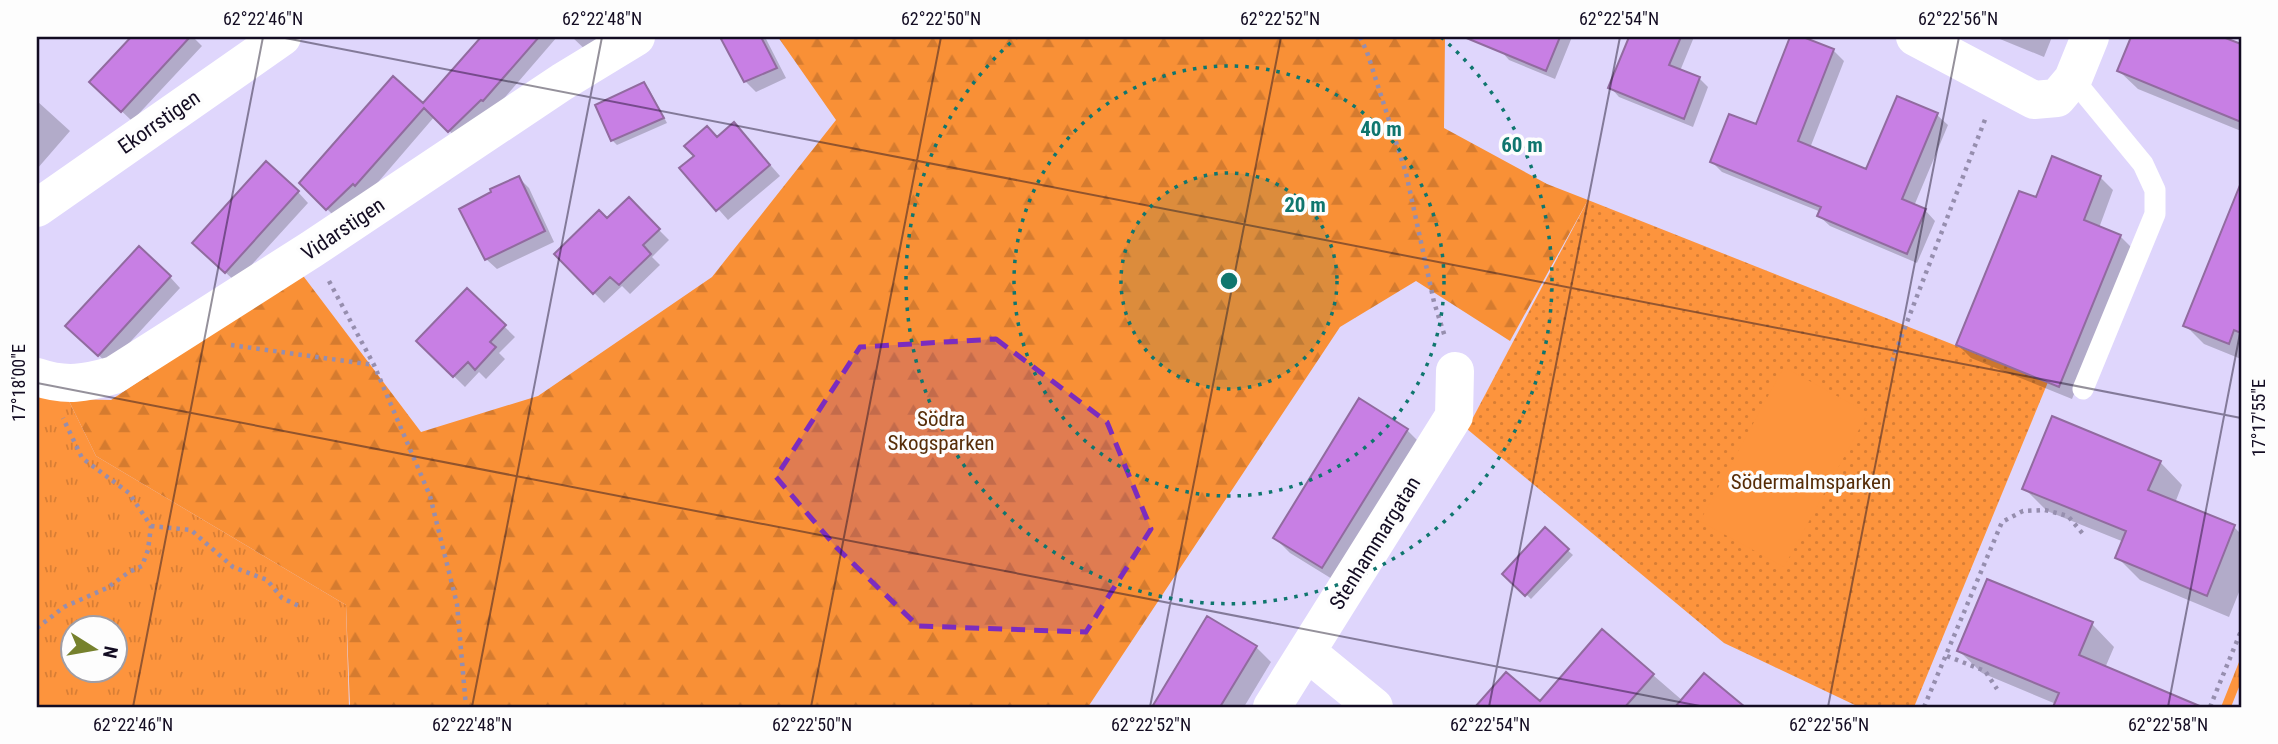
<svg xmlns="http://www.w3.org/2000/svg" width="2278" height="744" viewBox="0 0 2278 744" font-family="'Roboto Condensed',sans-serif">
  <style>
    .grass { fill: url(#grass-tufts); fill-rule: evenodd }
    .forest { fill: url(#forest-firs) }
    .park { fill: url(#park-dots) }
    .pitch { fill: #fd943d }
    .shadow { fill: #0003 }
    .building { fill: #c87fe4; stroke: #916b9f; stroke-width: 2 }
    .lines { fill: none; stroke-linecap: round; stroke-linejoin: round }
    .path { stroke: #968eae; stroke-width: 4.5; stroke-dasharray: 3.5 5; stroke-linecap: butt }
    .lane { stroke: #fff; stroke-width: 21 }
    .street { stroke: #fff; stroke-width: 38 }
    .marked { fill: #7b2cbf; fill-opacity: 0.2; stroke: #7b2cbf; stroke-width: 5; stroke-dasharray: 14 9; stroke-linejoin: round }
    .ticks { fill: none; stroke: #130c22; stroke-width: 2; stroke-opacity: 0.45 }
    .ring { fill: none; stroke: #0f766e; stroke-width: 3.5; stroke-dasharray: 3.5 7 }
    .labels { text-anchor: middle; stroke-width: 7; stroke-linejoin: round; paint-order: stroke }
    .street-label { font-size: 21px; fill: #130c22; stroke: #fdfdfd }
    .park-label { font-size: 21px; fill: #562d08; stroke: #fdfdfd }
    .centre { fill: #0f766e; stroke: #fdfdfd; stroke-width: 3.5 }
    .ring-label { font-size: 21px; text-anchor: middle; font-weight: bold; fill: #0f766e; stroke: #fdfdfd; stroke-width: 7; stroke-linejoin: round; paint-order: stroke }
    .neatline { fill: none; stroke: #130c22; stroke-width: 2.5 }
    .ticks-label { font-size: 18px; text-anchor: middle; fill: #130c22 }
  </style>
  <defs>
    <pattern id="grass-tufts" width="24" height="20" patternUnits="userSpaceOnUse" patternTransform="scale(1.75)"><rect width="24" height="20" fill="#fd943d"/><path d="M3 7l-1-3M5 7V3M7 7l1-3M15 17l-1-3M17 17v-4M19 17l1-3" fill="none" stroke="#d87e35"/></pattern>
    <pattern id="forest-firs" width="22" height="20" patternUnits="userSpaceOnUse" patternTransform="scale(1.75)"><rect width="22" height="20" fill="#f99036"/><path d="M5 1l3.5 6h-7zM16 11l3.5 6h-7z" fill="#d57b2f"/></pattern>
    <pattern id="park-dots" width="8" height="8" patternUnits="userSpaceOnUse" patternTransform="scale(1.75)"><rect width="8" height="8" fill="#fd943d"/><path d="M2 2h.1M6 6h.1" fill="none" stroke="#d87e35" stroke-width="1.8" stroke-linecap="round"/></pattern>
  </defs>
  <rect width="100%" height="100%" fill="#dfd6fc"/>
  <path class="grass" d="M37 389 68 399 96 456 346 605 349 707H37ZM74 628H116V670H74Z
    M2241 657V682L2231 707H2221Z"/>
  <path class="forest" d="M778 37H1445L1444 128 1547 184 1588 200 1510 341 1416 281 1340 327 1088 707H350L346 605 96 456 68 399 111 400 301 273 421 432 538 396 712 277 836 120Z"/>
  <path class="park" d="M1588 200 2048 382 1914 707H1859L1724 643 1467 429Z"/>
  <path class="pitch" d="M1784 367 1868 413 1784 567 1700 521Z"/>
  <path class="shadow" d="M133 37H193L202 46 132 121 91 82Z
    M484 37H557L494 110 459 141 435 116 367 195 337 219 301 183 424 106Z
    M572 37H608L591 55Z
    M728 37H765L786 78 756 92 745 81 723 39Z
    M1507 37H1572L1555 79 1509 60 1501 51Z
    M1631 37H1694L1680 71 1699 78 1708 87 1693 127 1619 97 1610 87Z
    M1792 37H1798L1833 50 1844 61 1810 148 1867 171 1897 98 1937 115 1948 125 1914 206 1925 210 1935 221 1917 263 1830 226 1819 216 1821 212 1722 172 1712 162 1757 127Z
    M1995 37H2052L2044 57Z
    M2133 37H2219L2241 46V131L2138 89 2119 71Z
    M644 84 649 89 667 123 617 145 612 140Z
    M37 101 70 131 37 169Z
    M744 135 780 176 728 220 682 168 718 139Z
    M2100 177 2113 190 2099 228 2120 236 2133 249 2072 399 1971 358 1958 345 2037 199Z
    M519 178 529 188 554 242 497 269 486 259Z
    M2241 187V359L2204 344 2185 325Z
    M298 192 308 203 236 282 205 254Z
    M629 200 669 240 652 257 660 265 630 294 622 286 604 303 556 254 607 221Z
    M170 277 180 288 109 365 78 336Z
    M472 295 515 337 499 353 505 359 486 379 479 372 465 387 418 341Z
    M1407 430 1422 445 1337 582 1290 553 1275 538Z
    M2160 462 2182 485 2175 503 2234 527 2241 534V587L2229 617 2140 580 2118 558 2124 542 2047 511 2024 488Z
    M1545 530 1573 555 1531 599 1505 574Z
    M1208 618 1256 647 1271 662 1244 707H1154Z
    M2092 624 2114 647 2105 668 2166 693 2180 707H2055L2056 704 1982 673 1959 651Z
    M1602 631 1683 701 1704 675 1742 707H1477L1506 674 1540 703Z"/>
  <path class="building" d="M131 37H190L121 112 89 82Z
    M481 37H539L483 101 481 100 448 132 424 108 355 186 353 184 326 210 299 183 393 76 423 103Z
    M720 37H761L777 68 744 82Z
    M1464 37H1560L1546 71Z
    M1629 37H1681L1669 65 1700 77 1684 119 1608 88Z
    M1790 37H1803L1834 49 1798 141 1866 169 1897 96 1938 113 1902 199 1926 209 1907 254 1817 216 1821 207 1710 162 1729 114 1756 124Z
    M2131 37H2223L2241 44V122L2117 71Z
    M644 82 664 118 611 141 595 105Z
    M734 122 770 165 716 211 679 168 694 156 684 146 707 126 717 137Z
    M2052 156 2101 176 2084 220 2121 235 2059 387 1956 345 2019 191 2036 197Z
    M266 161 299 191 225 273 192 243Z
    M519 176 545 231 485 260 459 209 491 192 490 189Z
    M2240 185 2241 333 2234 330 2229 344 2183 326Z
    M629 197 660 229 643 245 651 254 619 285 610 277 593 294 554 254 599 210 607 218Z
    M139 246 171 276 98 356 65 326Z
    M467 288 506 325 490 342 496 347 475 370 468 362 453 377 416 341Z
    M1359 398 1408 429 1322 568 1273 538Z
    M2052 416 2161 461 2148 490 2235 525 2207 596 2115 558 2126 531 2022 489Z
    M1545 527 1569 549 1525 596 1502 574Z
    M1987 579 2093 622 2079 655 2202 707H2053L2059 693 1957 651Z
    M1207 616 1257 646 1220 707H1152Z
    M1602 629 1654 674 1625 707H1475L1506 672 1540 701Z
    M1704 673 1745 707H1675Z"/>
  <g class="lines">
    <path class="path" d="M1360 37 1367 52 1406 173 1434 302 1445 337
      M329 281 374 365 430 496 457 604 466 707
      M231 345 374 365
      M1892 361 1986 117
      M151 526 191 530 233 567 267 580 282 598 299 606
      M37 628 64 607 107 588 129 572 142 566 148 550 151 526 129 493 82 458 63 418
      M1947 656 1985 671 1997 689
      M1924 707 2002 522 2023 511 2045 510 2068 516 2083 534
      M2210 707 2241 631"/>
    <path class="lane" d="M2073 79 2143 164 2155 190V214L2083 389"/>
    <path class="street" d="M1915 37 2034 100 2057 98 2073 79 2090 37
      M37 208 282 37
      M37 377C66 387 86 383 114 375L312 249 562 82 636 37
      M1308 653 1374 707
      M1272 707 1454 416 1455 371"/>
  </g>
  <path class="marked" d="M996 339 1107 422 1151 529 1086 632 918 626 837 548 776 477 860 347Z"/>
  <path class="ticks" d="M280 37 2241 418M37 383 1705 707M133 707 263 37M472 707 602 37M811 707 941 37M1150 707 1281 37M1489 707 1620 37M1828 707 1959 37M2168 707 2241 328"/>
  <circle cx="1229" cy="281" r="108" fill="#0f766e" fill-opacity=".12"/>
  <g class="ring">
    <circle cx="1229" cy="281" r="108"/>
    <circle cx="1229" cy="281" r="215"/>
    <path d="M1441 37A323 323 0 1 1 1017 37"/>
  </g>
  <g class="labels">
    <g class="street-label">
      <text transform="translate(159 122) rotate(-35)" y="7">Ekorrstigen</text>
      <text transform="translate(343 229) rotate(-34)" y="7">Vidarstigen</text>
      <text transform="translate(1375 543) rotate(-58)" y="7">Stenhammargatan</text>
    </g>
    <g class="park-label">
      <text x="941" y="426">Södra<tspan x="941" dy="24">Skogsparken</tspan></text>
      <text x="1811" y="489">Södermalmsparken</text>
    </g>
  </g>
  <circle cx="1229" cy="281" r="10" class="centre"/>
  <g class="ring-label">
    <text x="1381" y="136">40 m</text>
    <text x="1522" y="152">60 m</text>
    <text x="1305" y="212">20 m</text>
  </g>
  <rect width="2278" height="744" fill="none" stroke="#fdfdfd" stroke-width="77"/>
  <g transform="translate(94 649) rotate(101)"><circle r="33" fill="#fdfdfd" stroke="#9f9da5" stroke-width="2"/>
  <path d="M0-5L12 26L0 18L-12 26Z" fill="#76812d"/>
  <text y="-10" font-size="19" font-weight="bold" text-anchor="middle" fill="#130c22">N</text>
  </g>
  <rect x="38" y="38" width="2202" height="668" class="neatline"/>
  <g class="ticks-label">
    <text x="263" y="25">62°22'46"N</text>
    <text x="602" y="25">62°22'48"N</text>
    <text x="941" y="25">62°22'50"N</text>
    <text x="1280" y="25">62°22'52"N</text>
    <text x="1619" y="25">62°22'54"N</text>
    <text x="1958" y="25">62°22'56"N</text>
    <text transform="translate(19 383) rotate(-90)" y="6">17°18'00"E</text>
    <text transform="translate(2259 418) rotate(-90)" y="6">17°17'55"E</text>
    <text x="133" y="731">62°22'46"N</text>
    <text x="472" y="731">62°22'48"N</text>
    <text x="812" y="731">62°22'50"N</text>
    <text x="1151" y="731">62°22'52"N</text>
    <text x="1490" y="731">62°22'54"N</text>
    <text x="1829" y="731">62°22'56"N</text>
    <text x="2168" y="731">62°22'58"N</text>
  </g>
</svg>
